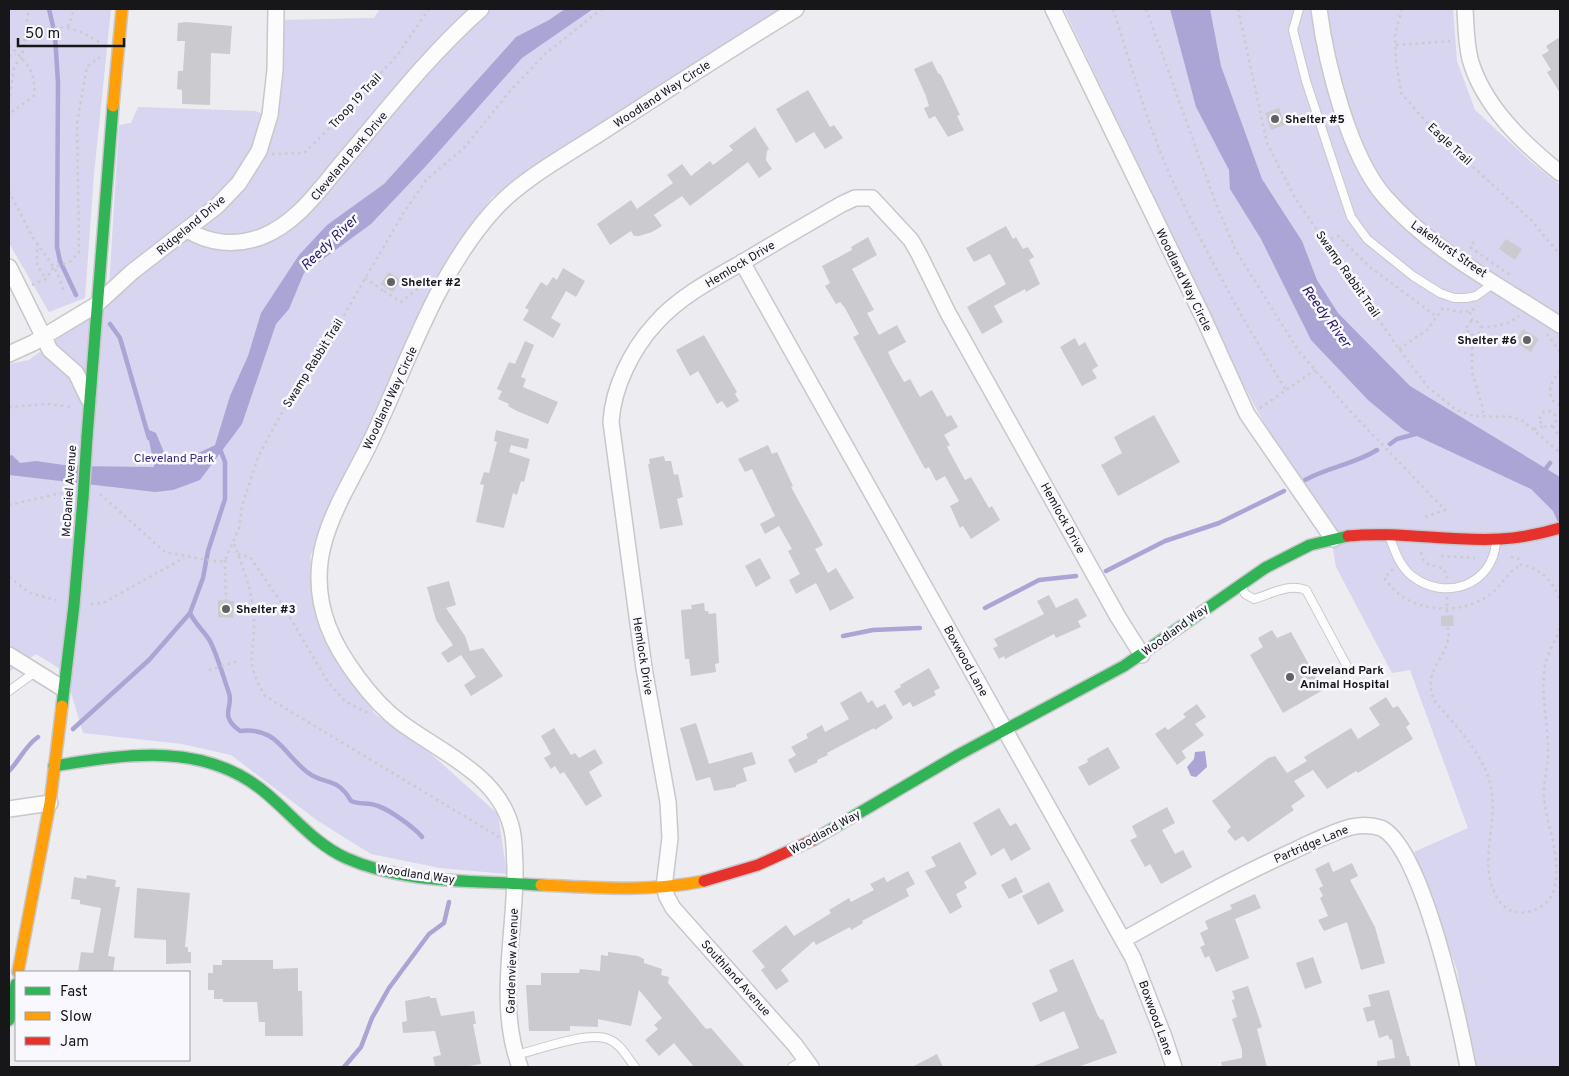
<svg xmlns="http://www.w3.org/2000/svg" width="1569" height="1076" viewBox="0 0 1569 1076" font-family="Overpass,sans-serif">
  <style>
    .green { fill: #d7d5ef }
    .water { fill: #aaa5d5 }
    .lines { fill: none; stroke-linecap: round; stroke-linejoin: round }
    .stream { stroke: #aaa5d5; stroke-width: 4.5 }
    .building { fill: #cbcbcf }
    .lane-casing { stroke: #c8c7cb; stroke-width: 10 }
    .street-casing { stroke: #c8c7cb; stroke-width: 18 }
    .fast-casing { stroke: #c8c7cb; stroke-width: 14 }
    .slow-casing { stroke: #c8c7cb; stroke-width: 14 }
    .jam-casing { stroke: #c8c7cb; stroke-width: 14 }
    .path { stroke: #cbcbcc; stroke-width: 2.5; stroke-dasharray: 2.5 4; stroke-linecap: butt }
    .lane { stroke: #fcfcfd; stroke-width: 8 }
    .street { stroke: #fcfcfd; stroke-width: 15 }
    .fast { stroke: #30b455; stroke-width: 11 }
    .slow { stroke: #ff9f0a; stroke-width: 11 }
    .jam { stroke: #e5322d; stroke-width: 11 }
    .fast-bridge-casing { stroke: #c8c7cb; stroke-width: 14; stroke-linecap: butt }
    .fast-bridge { stroke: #30b455; stroke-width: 11 }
    .poi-dot { fill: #626265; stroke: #f8f8fe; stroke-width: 2 }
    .labels { text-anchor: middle; stroke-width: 5; stroke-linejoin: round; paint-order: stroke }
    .street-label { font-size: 12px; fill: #17171a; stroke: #f8f8fe }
    .poi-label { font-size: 12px; font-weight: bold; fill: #17171a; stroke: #f8f8fe; text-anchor: start }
    .park-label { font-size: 12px; fill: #392877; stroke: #f8f8fe }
    .water-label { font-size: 14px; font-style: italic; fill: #2d1867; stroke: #f8f8fe }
  </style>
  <rect width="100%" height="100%" fill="#ececf1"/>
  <path class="green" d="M9 9H111L94 174 85 298 49 312 9 243Z
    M380 9H783L492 197 436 280 310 557 321 634 375 714 430 753 498 814 507 874 440 868 371 854 318 821 231 755 182 744 83 733 65 672 36 654 9 672V364L29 360 89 315 108 304 119 125 131 123 138 107 255 111 276 118 278 20 374 18Z
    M1064 9H1453L1457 61 1475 110 1531 162 1560 185V1067H1472L1457 970 1414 852 1468 828 1410 670 1392 673 1336 567 1328 519 1272 438 1243 384Z"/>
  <path class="water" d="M565 9H593L522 58 425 167 371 224 304 273 289 309 276 324 242 424 200 480 173 490 155 492 9 475V456L12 455 20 463 36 461 71 466 154 467 147 429 156 433 166 457C184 461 199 453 215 445L230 396 248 356 261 313 299 255 327 225 384 184 516 37 549 20Z
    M1170 9H1210L1221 66 1262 179 1302 241 1317 280 1338 313 1410 386 1560 477V527L1553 511 1531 489 1404 430 1368 400 1311 340 1261 239 1230 189 1229 170 1196 107Z
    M1205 751 1207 767 1196 777 1191 776 1187 767 1194 759 1195 752Z"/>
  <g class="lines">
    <path class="stream" d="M49 9 55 35 58 83 57 247 60 261 76 295
      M110 324 120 338 149 438
      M1390 444 1397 439 1419 433
      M1542 474 1550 463
      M1305 480C1328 467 1355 464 1377 450
      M1106 571 1165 541 1219 523 1284 491
      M985 608 1039 580 1076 576
      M190 613C195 624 204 631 210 641 218 657 223 676 229 693 234 707 218 715 240 731 277 727 282 752 307 772 325 786 337 776 351 801 360 805 369 802 378 806 390 810 415 828 422 837
      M843 636 873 630 920 628
      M73 729 149 660 190 613 203 578 208 551 225 499V462L220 449
      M9 771C20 760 25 746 38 737
      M344 1067 361 1047 372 1018 389 988 429 934 444 923 449 902"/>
  </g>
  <path class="building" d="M186 22 232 26 230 54 211 53 210 105 182 104V90L177 89 178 71H183L185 41H177L178 23Z
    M1560 37V93L1547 72 1551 70 1542 55 1549 51 1546 46Z
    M932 61 938 73 941 75 960 115 957 116 964 130 948 137 935 116 929 119 924 108 929 106 926 96 914 69Z
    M808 90 830 127 834 125 843 138 825 149 814 132 796 143 776 109Z
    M1279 108 1285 125 1271 130 1265 113Z
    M755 127 769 149 767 151 766 160 772 169 759 178 748 162 690 206 682 196 654 215 662 226 652 232 639 236H634L631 231 610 245 597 224 631 200 637 209 673 183 667 175 682 164 691 176 710 161 713 165 733 150 729 146Z
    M1006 226 1013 239 1016 237 1023 249 1028 247 1034 257 1029 260 1040 284 1026 292 1025 289 994 306 1003 322 982 334 967 307 1006 284 990 254 974 262 966 248Z
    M868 237 877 255 852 269 874 310 867 313 879 335 897 325 906 342 888 352 892 361 904 382 910 379 920 397 932 390 947 417 951 415 958 427 944 435 950 445 947 447 965 480 971 477 989 508 992 506 1000 520 971 539 963 526 960 528 950 506 959 501 945 476 936 481 929 467 925 469 853 337 859 334 845 308 840 302 836 304 825 286 830 283 822 266 852 250 851 247Z
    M1506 239 1522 249 1515 260 1499 249Z
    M563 268 585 281 576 297 566 291 551 318 561 324 553 338 523 320 529 310 525 308 541 282 547 286 553 277 557 280Z
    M389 272 401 280 393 292 380 284Z
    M1523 329 1539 339 1531 352 1515 342Z
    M704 335 737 392 735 394 739 401 727 408 722 401 717 404 698 371 690 376 676 350Z
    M1075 338 1079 346 1085 342 1098 366 1092 370 1097 378 1082 386 1060 347Z
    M525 341 534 345 521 377 526 379 523 387 558 402 548 424 517 411 508 406 509 404 498 399 502 391 497 389 509 362 515 364Z
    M1154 415 1180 462 1118 496 1101 465 1122 453 1114 437Z
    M496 430 529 439 527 449 511 445 509 452 530 459 524 482 521 481 517 495 513 493 504 528 476 522 484 485 480 484 484 472 489 473 497 442 494 441Z
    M768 445 772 454 777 452 793 486 791 487 823 545 815 549 828 573 836 568 854 598 830 611 816 583 796 594 789 580 800 574 788 551 792 549 779 526 765 534 760 524 775 516 752 469 745 472 738 459Z
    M664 456 665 461H671L674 475 678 474 683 497 677 499 683 525 660 529 648 464H650L649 459Z
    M760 558 771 578 756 587 745 566Z
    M449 581 456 605 446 608 465 636 470 651 483 648 503 676 471 696 464 685 476 677 461 655 448 663 441 653 453 645 436 620 427 587Z
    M1049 595 1056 608 1077 598 1087 616 1078 621 1081 627 1056 638 1054 634 1005 659 1004 656 999 659 993 648 998 646 994 639 1044 614 1037 601Z
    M218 600 234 601 233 618 218 617Z
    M704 603 705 611H708L709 614 716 613 719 663 715 664 716 672 691 676 689 659H685L681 610 692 609 691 605Z
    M1453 615 1454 626H1441V616Z
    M1272 630 1277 638 1291 632 1323 690 1283 713 1250 655 1263 647 1258 638Z
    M929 668 940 688 934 691 936 695 913 707 910 702 903 706 894 691 901 687 900 685Z
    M861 691 868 703 872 700 877 708 885 704 893 718 875 730 874 728 827 753 828 755 817 760 818 762 795 773 788 760 796 755 791 747 808 738 806 734 822 725 825 732 849 719 840 703Z
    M1386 697 1393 708 1398 706 1410 724 1406 727 1413 739 1358 773 1356 771 1327 789 1313 770 1294 781 1305 796 1291 806 1294 810 1248 842 1243 836 1235 841 1227 831 1231 827 1212 801 1268 758 1275 756 1287 773 1307 761 1304 757 1351 728 1358 739 1380 725 1369 708Z
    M1197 704 1206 717 1195 724 1204 735 1182 751 1186 758 1177 765 1155 734 1165 727 1168 730 1186 717 1183 714Z
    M696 723 709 764 752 752 756 764 743 768 747 781 736 785V787L714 791 710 777 696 781 680 728Z
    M554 728 571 755 575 753 579 758 595 749 603 763 589 772 602 796 586 806 564 772 560 774 555 766 551 769 544 758 551 754 541 736Z
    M1108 747 1120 768 1089 786 1078 767 1088 762 1087 759Z
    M1167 807 1175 823 1162 830 1175 854 1183 850 1192 867 1161 884 1150 864 1145 867 1130 840 1137 837 1132 826Z
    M999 808 1010 826 1016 823 1031 849 1011 861 1004 848 991 856 973 823Z
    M960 842 977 874 964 882 967 888 956 894 962 907 950 914 925 871 936 866 931 857Z
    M1329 862 1333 872 1352 863 1358 876 1350 880 1375 927 1385 963 1361 970 1347 922 1324 931 1318 920 1328 916 1320 898 1323 896 1319 888 1323 886 1315 869Z
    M908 871 915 884 906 889 909 896 862 921 863 923 851 930 850 927 816 945 814 941 781 970 789 981 776 990 761 970 765 967 752 951 786 925 794 936 831 913 829 910 849 898 851 902 874 890 870 884 884 877 887 882Z
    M87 875 116 880 115 887H120L108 956 115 957 113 972H78L81 952 93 953 101 908 80 904V900L71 899 74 877 86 879Z
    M1016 877 1023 892 1009 899 1001 885Z
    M1049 882 1064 911 1038 925 1022 896Z
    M137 888 190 893 185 947H188V952H191V963L166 964V940L134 938Z
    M1255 894 1261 908 1235 919 1249 958 1216 972 1209 956 1205 958 1200 947 1205 945 1200 933 1208 929 1205 921 1232 909 1230 905Z
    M608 952 638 956 644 959V963L662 969 661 975 669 977 668 983 706 1029 711 1028 745 1067H694L674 1043 659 1056 645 1040 658 1029 654 1025 662 1018 639 990 631 1026 598 1019V1027L570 1026V1031H529L526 985H541V973H579L580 969 600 971 601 955 608 956Z
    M1313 957 1322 983 1305 989 1296 963Z
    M1073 959 1098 1016 1101 1020 1103 1019 1117 1053 1078 1067H1031L1079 1048 1064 1011 1040 1022 1032 1003 1058 991 1049 970Z
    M222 960H273V969L298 968V991H302L303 1036H265V1022H259L257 1002H223V999H214V990H208V973H213V965H222Z
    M1248 986 1262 1027 1257 1029 1267 1067H1222L1221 1062 1242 1058V1050L1232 1019 1237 1017 1232 1000 1235 999 1232 991Z
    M1389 990 1407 1056H1409L1411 1067H1377V1061L1395 1058 1392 1039 1390 1040 1388 1035 1379 1038 1374 1020 1367 1022 1363 1008 1371 1006 1368 995Z
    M430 996V998H436L441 1016 474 1011 476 1024H473L481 1064 464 1067H435L433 1057 441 1055 435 1031 403 1033 402 1022 407 1021 405 1001Z
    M937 1054 943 1067H912Z"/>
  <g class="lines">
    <defs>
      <path id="lane" d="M1299 9 1293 30 1306 81 1351 217 1367 239 1413 276 1440 293 1454 298H1466L1476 296 1494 283
        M1389 536C1395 550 1399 566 1412 576 1445 602 1493 585 1496 542
        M1241 585 1245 594 1254 599C1271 594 1289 583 1306 590L1348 668
        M9 691 35 672
        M516 1055C538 1050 587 1031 608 1039 620 1043 627 1057 635 1067
        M792 1067 805 1059"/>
      <path id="street" d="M1053 9 1204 319 1247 414 1333 539
        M1319 9C1326 63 1349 156 1385 197 1432 251 1501 286 1560 325
        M1465 9C1466 26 1466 42 1470 59 1483 106 1524 144 1560 173
        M188 230C209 244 236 246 261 237 298 223 321 187 346 158 389 107 431 53 481 9
        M742 262 1133 958 1164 1037 1174 1067
        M9 267 50 350 76 373 88 398
        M9 354 33 343 96 305 132 272 217 206 239 183 259 151 270 115 275 70 276 9
        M9 655 62 688
        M9 809 50 803
        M1123 940C1178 909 1233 878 1291 852 1310 843 1330 833 1351 827 1360 825 1372 825 1381 828 1423 847 1459 1021 1468 1067
        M520 1067C496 1004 516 932 515 866 514 853 515 839 511 826 497 774 440 752 400 722 373 702 340 658 328 626 302 557 337 508 367 449 406 370 433 278 493 211 520 180 567 155 602 132 666 91 731 49 796 9
        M811 1067 795 1045 673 908 667 897 664 887 670 838 668 802 644 668 611 422C613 387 632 349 656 323 679 297 713 279 743 262 776 242 809 223 842 204L855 198H872L911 240 919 254 948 313 1118 617 1142 655"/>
      <path id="fast" d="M87 437 113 106
        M62 706 74 605 83 498
        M54 766C128 754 206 741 267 794 293 816 315 844 346 858 406 885 477 880 541 885
        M813 840 958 755 1124 666 1265 568 1310 545 1348 536
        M9 1020 16 984"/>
      <path id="slow" d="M113 106 122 9
        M541 885C596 888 650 892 704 881
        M18 972 50 803 62 706"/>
      <path id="jam" d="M1348 536C1399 531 1449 542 1500 539 1521 538 1540 534 1560 528
        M704 881 758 865 813 840"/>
    </defs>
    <use href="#lane" class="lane-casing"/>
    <use href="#street" class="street-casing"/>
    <use href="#fast" class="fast-casing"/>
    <use href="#slow" class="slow-casing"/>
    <use href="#jam" class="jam-casing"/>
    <path class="path" d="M1113 9C1132 67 1148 128 1174 184 1207 255 1245 324 1286 390
      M1146 9 1215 201 1236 251 1298 350 1349 410 1445 510 1425 517
      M1238 9 1267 143 1295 198 1399 349 1428 387 1455 409 1474 416 1513 417 1523 421 1560 453
      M1402 9 1395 34 1396 60 1401 93 1436 133 1531 220 1560 255
      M68 27 74 9
      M24 41 29 9
      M9 45C26 63 36 69 34 96L9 114
      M1396 45 1454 41
      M9 56 16 54
      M9 102 14 67 22 57 24 41C57 21 70 24 102 44
      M272 154 304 153 349 109 398 54 429 9
      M9 191 32 236 57 272 64 292
      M1325 241 1338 236 1371 268 1436 316
      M1474 242 1470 247 1513 277
      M37 243V265L46 279
      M365 278 384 291 386 288
      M32 285 46 279 53 268 71 261 79 252 77 123 87 67 100 57
      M384 291 401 302 423 284H428
      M1470 312 1472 321
      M1467 328a7 7 0 1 1 14 0a7 7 0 1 1-14 0Z
      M1481 327C1495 327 1507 325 1519 316
      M1472 334V372L1483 409V417
      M1547 334 1560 352
      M1399 349 1427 330 1443 308C1456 311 1466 316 1478 306
      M1560 371C1551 380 1543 399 1560 405
      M9 407 48 404 72 407
      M1260 408 1315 370
      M1540 419a8 8 0 1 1 16 0a8 8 0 1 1-16 0Z
      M1553 426 1560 438
      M1534 429 1544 426
      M100 494 165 552 219 562 225 560 239 528 242 506 258 457 281 414 341 320 404 212 427 179 463 149 511 90 546 53 602 9
      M9 505 66 492
      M234 544C244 570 254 595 254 623 254 660 244 659 265 696L499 837
      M1421 552C1423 567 1433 564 1444 569L1447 578
      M238 554 250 557 282 604 328 682 346 702 368 713
      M1441 556 1475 558
      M1511 557 1518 558 1521 565C1540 567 1555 583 1560 601
      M225 560 226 601
      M1393 569 1384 578C1389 584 1394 590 1400 595 1424 613 1463 613 1488 596 1501 587 1507 572 1521 565
      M9 577 30 593 56 600
      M1447 597V615
      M91 604 103 603 184 558
      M1448 627C1453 656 1420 669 1434 700 1455 726 1485 754 1491 788 1499 827 1475 867 1500 902 1514 922 1548 911 1554 890 1563 858 1546 827 1544 796 1543 782 1548 769 1548 755 1549 724 1539 691 1546 661 1549 650 1557 639 1560 626
      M209 670 238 661"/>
    <use href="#lane" class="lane"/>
    <use href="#street" class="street"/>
    <use href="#fast" class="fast"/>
    <use href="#slow" class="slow"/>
    <use href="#jam" class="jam"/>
    <defs>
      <path id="fast-bridge" d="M83 498 87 437"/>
    </defs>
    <use href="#fast-bridge" class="fast-bridge-casing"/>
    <use href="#fast-bridge" class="fast-bridge"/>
  </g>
  <g class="poi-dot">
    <circle cx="1275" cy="119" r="5"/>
    <circle cx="391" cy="282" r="5"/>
    <circle cx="1527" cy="340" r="5"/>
    <circle cx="226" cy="609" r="5"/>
    <circle cx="1290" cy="677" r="5"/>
  </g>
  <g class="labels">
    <g class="street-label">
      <text transform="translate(662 94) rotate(-33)" y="4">Woodland Way Circle</text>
      <text transform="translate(355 101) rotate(-47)" y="4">Troop 19 Trail</text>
      <text transform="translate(1450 144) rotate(43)" y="4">Eagle Trail</text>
      <text transform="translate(349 156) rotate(-50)" y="4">Cleveland Park Drive</text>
      <text transform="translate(191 225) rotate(-40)" y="4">Ridgeland Drive</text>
      <text transform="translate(1449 249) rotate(35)" y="4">Lakehurst Street</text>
      <text transform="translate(740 264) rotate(-31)" y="4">Hemlock Drive</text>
      <text transform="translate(1348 274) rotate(55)" y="4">Swamp Rabbit Trail</text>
      <text transform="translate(1184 280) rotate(64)" y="4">Woodland Way Circle</text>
      <text transform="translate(313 363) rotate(-58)" y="4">Swamp Rabbit Trail</text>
      <text transform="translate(390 398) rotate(-65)" y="4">Woodland Way Circle</text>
      <text transform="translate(69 491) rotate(-86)" y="4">McDaniel Avenue</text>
      <text transform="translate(1063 518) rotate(61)" y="4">Hemlock Drive</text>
      <text transform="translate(1175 630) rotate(-36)" y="4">Woodland Way</text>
      <text transform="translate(643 656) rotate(81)" y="4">Hemlock Drive</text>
      <text transform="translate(966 661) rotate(61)" y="4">Boxwood Lane</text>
      <text transform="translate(825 832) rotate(-29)" y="4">Woodland Way</text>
      <text transform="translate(1311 844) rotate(-23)" y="4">Partridge Lane</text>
      <text transform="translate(416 874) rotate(8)" y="4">Woodland Way</text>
      <text transform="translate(512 961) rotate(-88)" y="4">Gardenview Avenue</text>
      <text transform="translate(736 978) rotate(48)" y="4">Southland Avenue</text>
      <text transform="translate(1156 1018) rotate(70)" y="4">Boxwood Lane</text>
    </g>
    <g class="poi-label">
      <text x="1285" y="123">Shelter #5</text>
      <text x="401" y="286">Shelter #2</text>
      <text x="1517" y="344" text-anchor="end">Shelter #6</text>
      <text x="236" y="613">Shelter #3</text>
      <text x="1300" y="674">Cleveland Park<tspan x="1300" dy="14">Animal Hospital</tspan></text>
    </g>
    <g class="park-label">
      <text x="174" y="462">Cleveland Park</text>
    </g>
    <g class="water-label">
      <text transform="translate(329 242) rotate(-44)" y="5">Reedy River</text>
      <text transform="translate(1327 316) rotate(54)" y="5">Reedy River</text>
    </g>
  </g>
  <rect width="1569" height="1076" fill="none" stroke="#17171a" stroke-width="20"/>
  <rect x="15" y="971" width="175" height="90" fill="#f8f8fe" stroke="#9e9ea3"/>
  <rect x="25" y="987" width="25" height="8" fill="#30b455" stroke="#9e9ea3"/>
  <text x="60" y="996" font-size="15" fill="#17171a">Fast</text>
  <rect x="25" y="1012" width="25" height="8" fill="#ff9f0a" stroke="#9e9ea3"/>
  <text x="60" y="1021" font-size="15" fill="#17171a">Slow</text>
  <rect x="25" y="1037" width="25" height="8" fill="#e5322d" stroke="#9e9ea3"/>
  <text x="60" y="1046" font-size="15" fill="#17171a">Jam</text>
  <path d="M18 38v8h106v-8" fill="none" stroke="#17171a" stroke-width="2.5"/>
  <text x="25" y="38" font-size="15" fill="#17171a" stroke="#f8f8fe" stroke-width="4" paint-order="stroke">50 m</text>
</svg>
